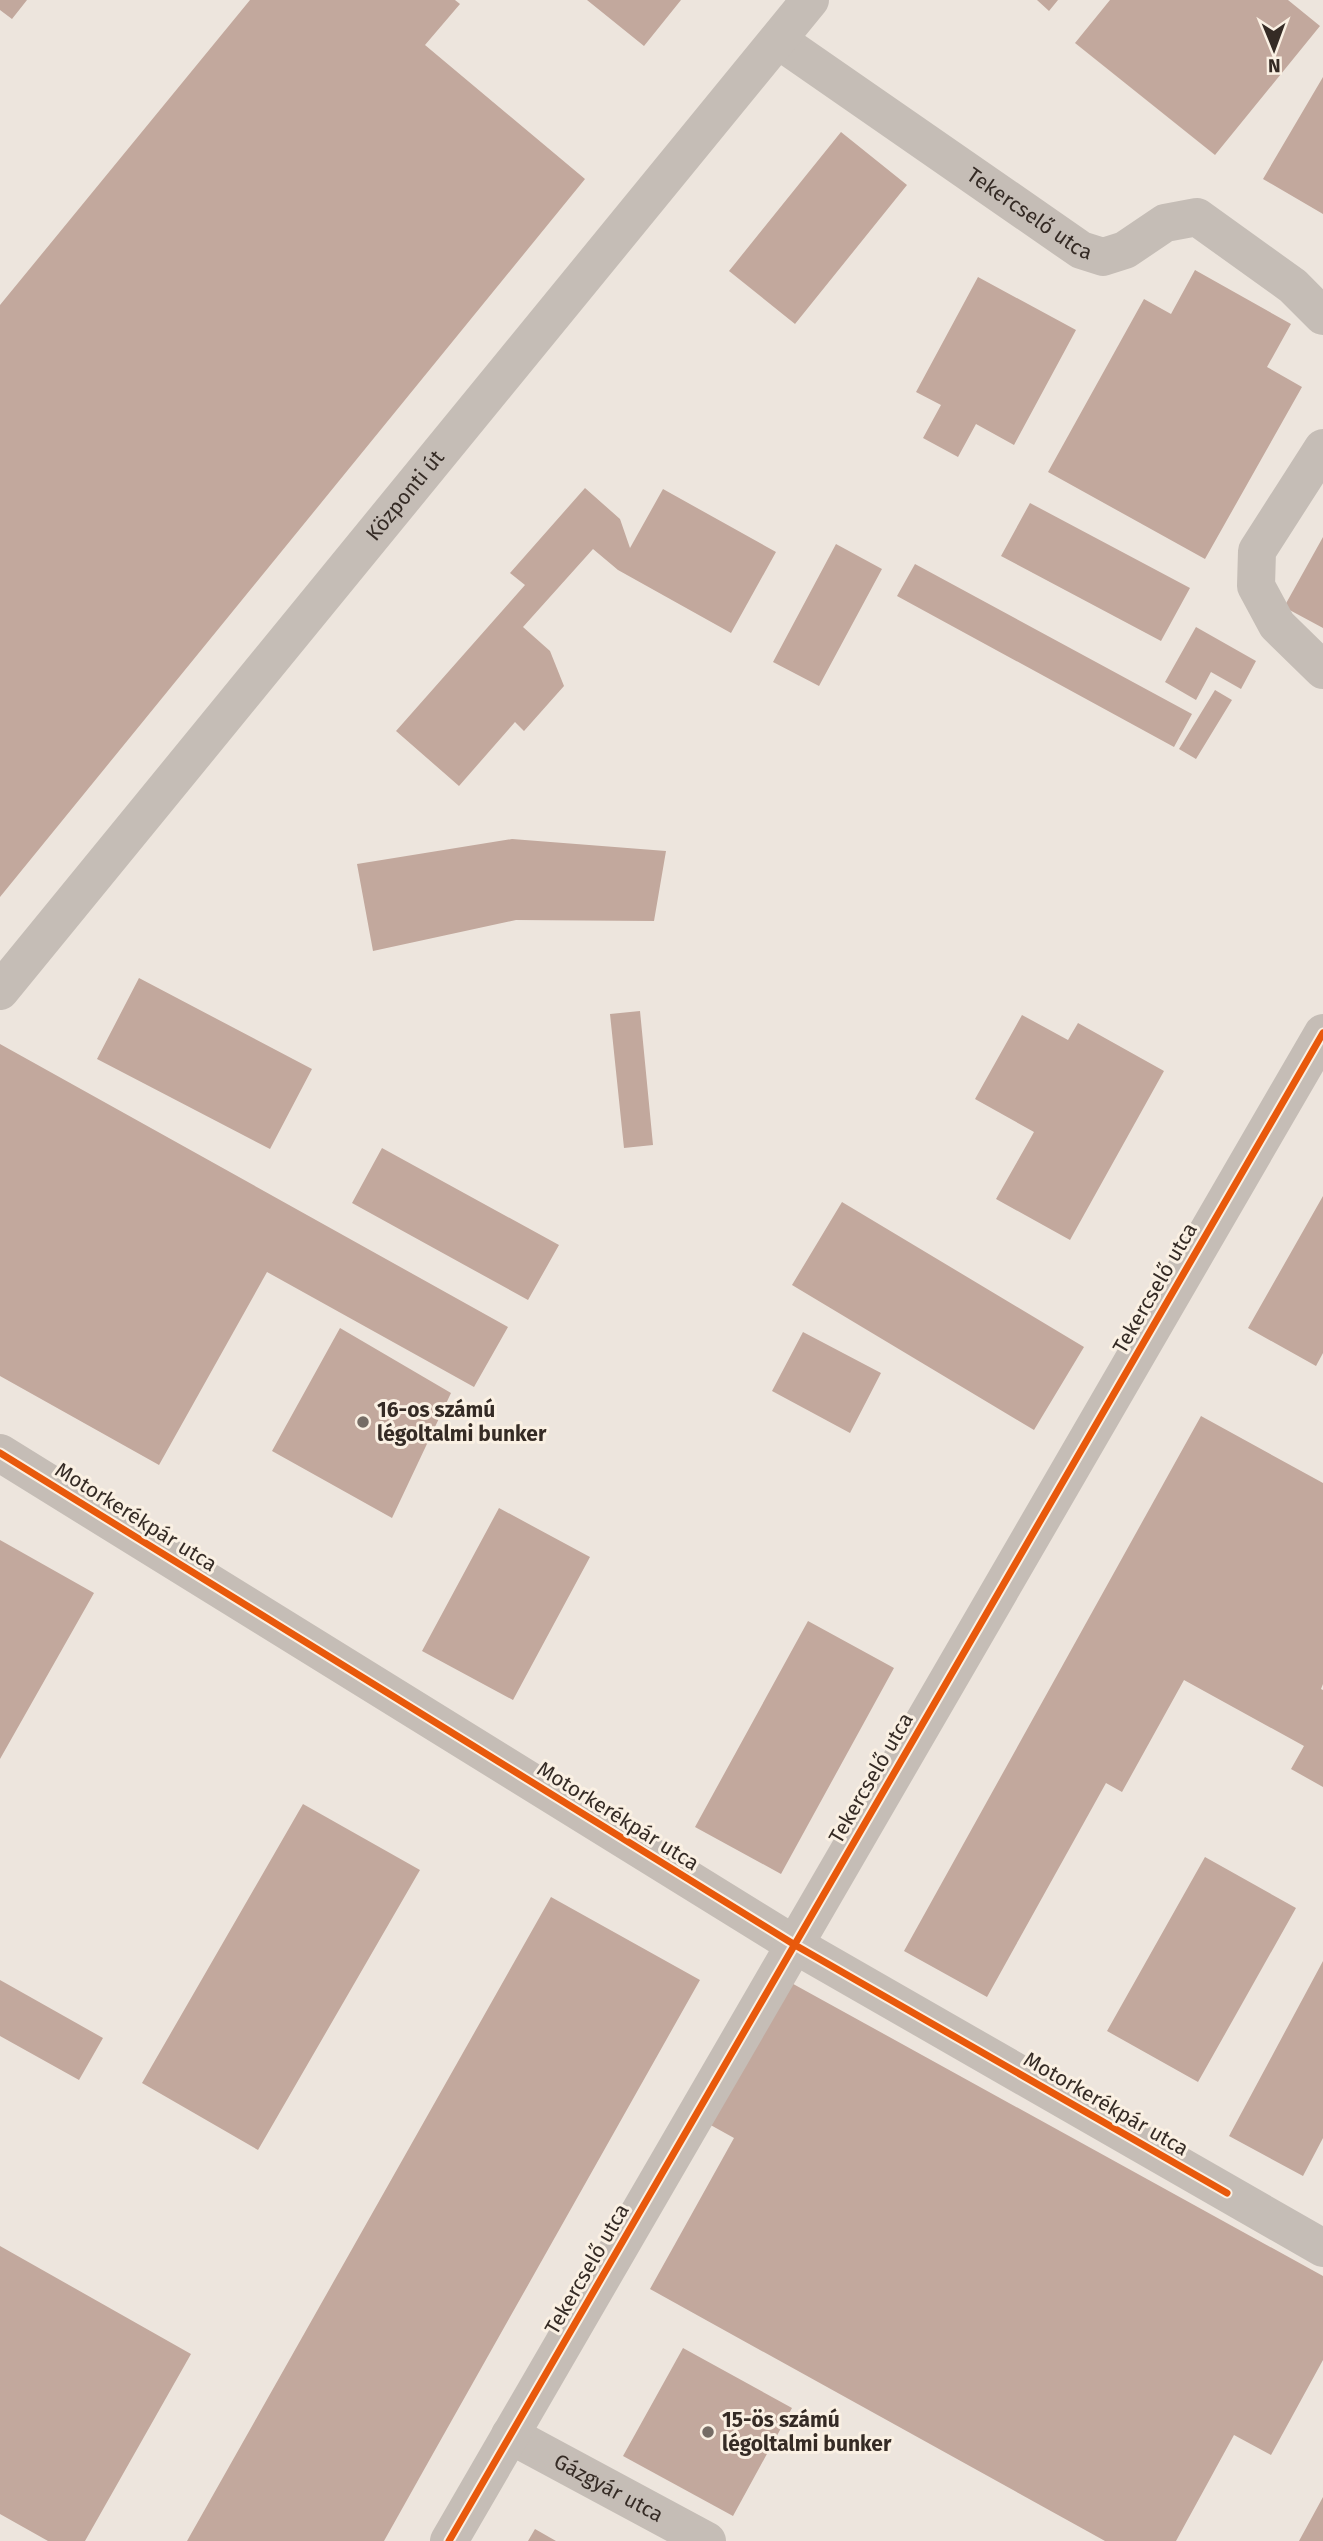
<svg xmlns="http://www.w3.org/2000/svg" width="1323" height="2541" viewBox="0 0 1323 2541" font-family="'Fira Sans',sans-serif">
  <style>
    .building { fill: #c2a89d }
    .lines { fill: none; stroke-linecap: round; stroke-linejoin: round }
    .minor { stroke: #c5bdb6; stroke-width: 38 }
    .cycleway-casing { stroke: #faf0e3; stroke-width: 11 }
    .cycleway { stroke: #e8590c; stroke-width: 7 }
    .poi-dot { fill: #756c65; stroke: #faf0e3; stroke-width: 2.5 }
    .labels { text-anchor: middle; stroke-width: 6; stroke-linejoin: round; paint-order: stroke }
    .street-label { font-size: 21px; fill: #352b25; stroke: #faf0e3 }
    .poi-label { font-size: 21px; font-weight: bold; fill: #352b25; stroke: #faf0e3; text-anchor: start }
  </style>
  <rect width="100%" height="100%" fill="#ede5dd"/>
  <path class="building" d="M0 0H27L12 19 0 10Z
    M250 0H455L460 4 425 45 585 179 0 897V305Z
    M587 0H681L644 46Z
    M1037 0H1058L1049 11Z
    M1110 0H1288L1320 26 1215 155 1075 43Z
    M1323 77V214L1263 179Z
    M841 132 907 185 795 324 729 271Z
    M1195 270 1291 324 1267 367 1302 387 1205 559 1048 472 1144 299 1171 314Z
    M978 277 1076 330 1014 445 976 424 958 457 923 438 941 405 916 392Z
    M585 488 620 519 630 548 663 489 776 552 731 633 618 570 593 549 523 627 550 651 564 686 524 731 515 722 459 786 396 731 525 585 510 573Z
    M1030 503 1190 588 1161 641 1001 556Z
    M1323 537V628L1284 607Z
    M836 544 882 569 819 686 773 662Z
    M915 564 1192 714 1174 747 897 596Z
    M1196 627 1256 661 1241 689 1211 672 1196 700 1165 682Z
    M1215 690 1232 700 1196 759 1179 749Z
    M512 839 666 851 654 921 516 920 373 951 357 864Z
    M139 978 312 1069 270 1149 97 1059Z
    M640 1011 653 1145 624 1148 610 1014Z
    M1022 1015 1068 1040 1078 1023 1164 1071 1070 1240 996 1199 1034 1132 975 1099Z
    M0 1044 508 1327 474 1387 267 1272 159 1465 0 1376Z
    M382 1148 559 1245 528 1300 352 1203Z
    M1323 1196V1353L1316 1366 1248 1328Z
    M842 1202 1084 1347 1034 1430 792 1285Z
    M340 1328 451 1393 392 1518 272 1451Z
    M803 1332 881 1373 850 1433 772 1391Z
    M1201 1416 1323 1483V1684L1321 1689 1323 1690V1787L1291 1769 1304 1746 1184 1680 1122 1792 1106 1783 987 1997 904 1951Z
    M499 1508 590 1557 513 1700 422 1651Z
    M0 1540 94 1593 0 1759Z
    M808 1621 894 1668 781 1874 695 1827Z
    M303 1804 420 1870 258 2150 142 2083Z
    M1205 1857 1296 1908 1198 2082 1107 2031Z
    M551 1897 700 1980 430 2459 384 2541H187Z
    M1323 1961V2138L1303 2176 1229 2136Z
    M0 1980 103 2038 79 2080 0 2036Z
    M786 1980 1323 2276V2360L1271 2455 1234 2435 1176 2541H1105L650 2289 734 2138 707 2123Z
    M0 2246 191 2354 85 2541H48L0 2514Z
    M683 2348 792 2408 733 2516 623 2456Z
    M1323 2497V2541H1299Z
    M535 2529 556 2541H528Z"/>
  <g class="lines">
    <g class="minor">
      <path id="s1" d="M778 40 1081 250 1103 257 1125 250 1165 223 1197 217 1293 286 1323 316"/>
      <path d="M1323 448 1257 551 1256 586 1277 625 1323 670"/>
      <path id="s2" d="M0 991 810 0"/>
      <path d="M0 1453 795 1945 1323 2248"/>
      <path id="s3" d="M510 2435 707 2541"/>
      <path d="M449 2541 1323 1033"/>
    </g>
    <defs>
      <path id="cycleway" d="M0 1453 795 1945 1227 2193
        M449 2541 1323 1033"/>
    </defs>
    <use href="#cycleway" class="cycleway-casing"/>
    <use href="#cycleway" class="cycleway"/>
  </g>
  <g class="poi-dot">
    <circle cx="363" cy="1422" r="7"/>
    <circle cx="708" cy="2432" r="7"/>
  </g>
  <g class="labels">
    <g class="street-label">
      <text dy="7" stroke="none"><textPath href="#s1" startOffset="306">Tekercselő utca</textPath></text>
      <text dy="7" stroke="none"><textPath href="#s2" startOffset="640">Központi út</textPath></text>
      <text transform="translate(1155 1288) rotate(-60)" y="7">Tekercselő utca</text>
      <text transform="translate(136 1517) rotate(32)" y="7">Motorkerékpár utca</text>
      <text transform="translate(871 1778) rotate(-60)" y="7">Tekercselő utca</text>
      <text transform="translate(618 1816) rotate(32)" y="7">Motorkerékpár utca</text>
      <text transform="translate(1106 2104) rotate(30)" y="7">Motorkerékpár utca</text>
      <text transform="translate(587 2269) rotate(-60)" y="7">Tekercselő utca</text>
      <text dy="7" stroke="none"><textPath href="#s3" startOffset="112">Gázgyár utca</textPath></text>
    </g>
    <g class="poi-label">
      <text x="377" y="1417">16-os számú<tspan x="377" dy="24">légoltalmi bunker</tspan></text>
      <text x="722" y="2427">15-ös számú<tspan x="722" dy="24">légoltalmi bunker</tspan></text>
    </g>
  </g>
  <g transform="translate(1274 49) rotate(179)" stroke="#faf0e3" stroke-width="5" paint-order="stroke">
  <path d="M0-5L12 26L0 18L-12 26Z" fill="#352b25"/>
  <text y="-10" font-size="19" font-weight="bold" text-anchor="middle" fill="#352b25">N</text>
  </g>
</svg>
